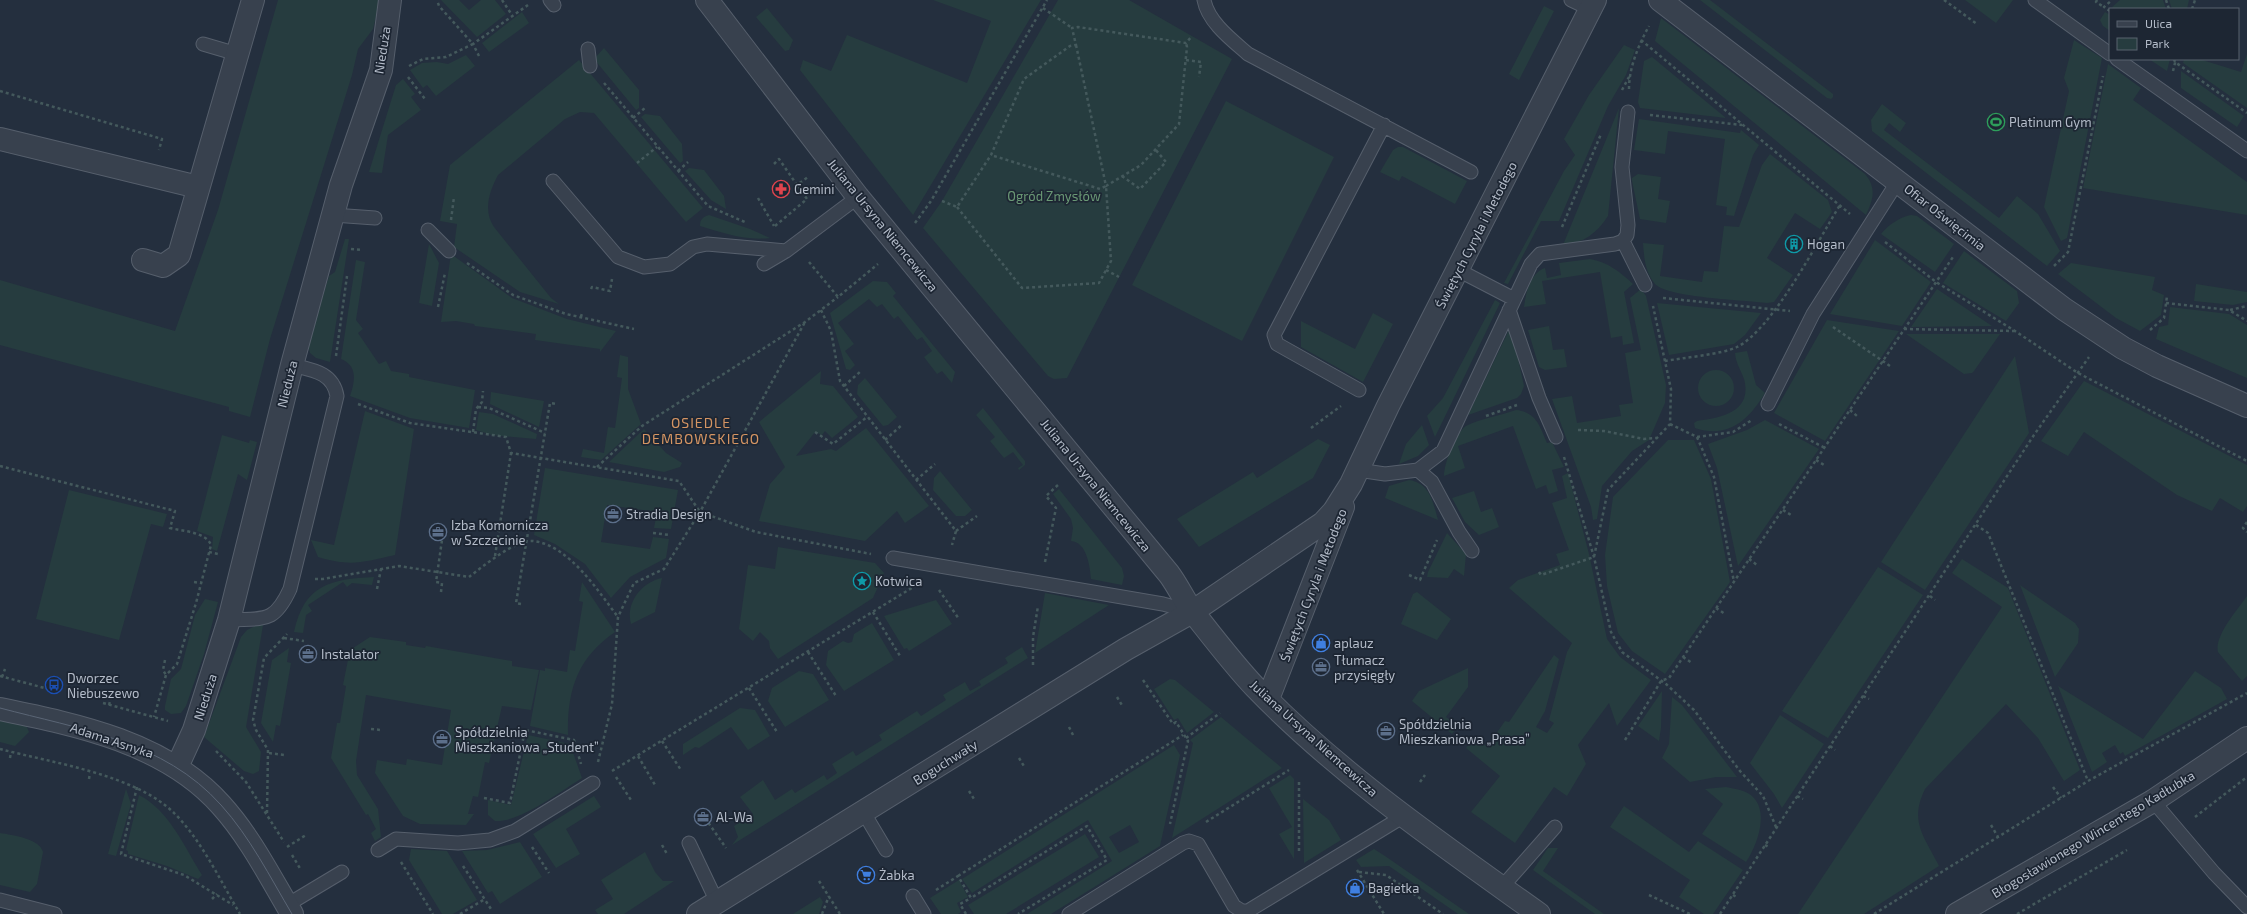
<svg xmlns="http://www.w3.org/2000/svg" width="2247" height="914" viewBox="0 0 2247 914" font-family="'Exo 2',sans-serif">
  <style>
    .green { fill: #263c3f; fill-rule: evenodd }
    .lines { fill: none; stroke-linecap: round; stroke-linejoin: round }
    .lane-casing { stroke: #565f6c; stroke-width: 15 }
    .street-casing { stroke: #565f6c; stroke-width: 24 }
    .path { stroke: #44595c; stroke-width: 2.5; stroke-dasharray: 3 3; stroke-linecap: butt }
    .lane { stroke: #38414e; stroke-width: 13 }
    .street { stroke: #38414e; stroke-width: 22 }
    .tram { stroke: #5a6575; stroke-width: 1 }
    .labels { text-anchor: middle; stroke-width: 3.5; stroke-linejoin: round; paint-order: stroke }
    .street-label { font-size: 13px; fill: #b4bcc9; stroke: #1d2633 }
    .poi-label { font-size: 13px; fill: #b4bcc9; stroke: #1d2633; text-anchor: start }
    .park-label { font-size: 13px; fill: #6b9a76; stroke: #1d2633 }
    .neighbourhood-label { font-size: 14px; letter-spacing: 1px; fill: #d59563; stroke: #1d2633 }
  </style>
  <rect width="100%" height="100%" fill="#242f3e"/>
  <path class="green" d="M278 0H380L373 29 358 49 352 75 270 339 250 417 229 411V407L0 345V280L175 331 218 210Z
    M441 0H459L469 10 481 0H495L506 14 477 37Z
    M933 0H1041L913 215 800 70 803 60 831 71 847 35 967 83 991 21Z
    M1058 0H1129L1232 59 1067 378 1054 379 1048 376 923 228 942 201Z
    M1700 0H1710L1833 94V97L1831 99 1827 98Z
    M1965 0H2013L1996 23Z
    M2120 0H2163L2166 9H2114L2112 7Z
    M2169 0H2189L2187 9H2172Z
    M1544 6 1554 11 1519 80 1509 74Z
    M767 8 793 40 789 50 785 51 756 17Z
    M522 12 529 23 489 52 482 43Z
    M2105 12 2110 15V31L2103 26 2100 20Z
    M1661 18 1865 174C1877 188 1873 200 1866 215L1655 41Z
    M2074 40 2102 58 2067 238 2061 241 2044 207 2069 91 2064 78Z
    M1624 45 1635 50 1626 75 1608 106 1559 221H1541L1508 284 1504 283 1564 171 1575 155 1564 139 1589 95Z
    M604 48 639 90V108L636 110 594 59Z
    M2247 54V108L2183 63 2184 59H2199L2241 72Z
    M466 55 475 66 436 96 427 85 423 88 410 70 422 63 437 62 448 64Z
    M1652 57 1726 118 1640 108 1638 102 1644 61Z
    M2149 59H2170L2167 71Z
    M579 60 703 208 686 222 594 113 580 112 565 119 498 175C489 192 483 211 494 227L551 298 559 304 520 292 454 247 457 224 440 221 450 165Z
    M2108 64 2141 88 2133 100 2247 182V215L2083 188Z
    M2181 71 2244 116 2237 127 2181 88Z
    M403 79 415 94 411 97 421 110 388 135 382 173 369 172 396 85Z
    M1226 101 1334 157 1242 341 1132 285Z
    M1882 104 1906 123 1900 132 1889 123 1884 130 1999 218 2017 196 2038 214 2060 251 2047 266 1872 131 1871 120Z
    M1619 108 1608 216C1597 233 1584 243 1563 245Z
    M645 114 660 116 682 144 683 161 680 163 641 117Z
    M1639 119 1740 133 1741 130 1759 145 1753 155 1734 216 1726 215 1727 207 1716 205 1725 139 1668 131 1665 154 1634 150Z
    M1398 147H1403L1467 181 1455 204 1402 176 1399 181 1380 172 1393 150Z
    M1770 154 1828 200 1832 212 1820 229 1795 213 1767 258 1793 275 1774 302 1767 303C1744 300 1669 298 1655 284 1645 272 1644 257 1643 243L1664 245 1660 276 1702 282 1704 271 1718 272 1724 226 1739 227 1762 165Z
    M689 168 704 170 724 196 726 209 711 200 685 171Z
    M1638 174 1661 177 1658 199 1670 201 1666 223 1640 219 1632 181V178Z
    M709 215 750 229 770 238C746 241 723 233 700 226 700 219 703 217 709 215Z
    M1911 215 1917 216 1954 244 1935 272 1881 234C1888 225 1900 217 1911 215Z
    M345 239H349L330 362 316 358 310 353 308 345 329 276 335 272Z
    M1875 240 1931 282 1902 326 1830 314Z
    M429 244 439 263 432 306 419 303Z
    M1964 251 2017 291 2019 303 2006 321 1943 283Z
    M451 254 512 298 567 319 616 331 600 352V349L535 340 536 334 475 326 474 324 456 321 441 322Z
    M1590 259C1608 262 1620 272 1633 284L1624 292 1634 343 1623 345 1622 336 1611 338 1600 272 1542 281 1546 304 1524 307C1526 293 1530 273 1545 268L1547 278 1561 275 1559 263Z
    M356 260 365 262 356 320 363 329 358 333 379 364 386 361 391 371 409 374V377L475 390 469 428 410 418 350 396C355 381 358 366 341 359Z
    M2071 263 2155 277 2152 290 2164 295 2161 315 2140 331 2116 318 2058 274Z
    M873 281 887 282 896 293 893 296 955 372 952 383 942 371 937 374 924 357 932 351 922 337 917 340 898 316 894 319 882 304 877 307 869 299 838 323 854 344 845 351 855 365 850 370 846 369 830 313Z
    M2196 284 2247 292V302L2233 305 2194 301Z
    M1641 289 1646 296 1666 385 1665 403 1649 440 1632 451 1602 486 1597 519 1593 520 1591 507 1552 399 1572 396 1577 423 1621 416 1619 405 1633 403 1625 353 1641 350 1630 298Z
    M1937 289 1992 326 1911 327Z
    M1495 300 1500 303 1435 437 1427 416 1443 398Z
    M1657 303 1761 313 1745 335 1734 344 1669 355Z
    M2170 307 2229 314 2247 325V378L2156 339 2159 327 2168 325Z
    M1373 313 1393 324 1363 382 1301 347V321L1355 349Z
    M1827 320 1899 331 1825 441 1774 413Z
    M1511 326 1524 386 1521 394 1517 398 1468 415Z
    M1549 326 1553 350 1564 349 1567 367 1545 370 1539 367 1528 330Z
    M1906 334H2000L1974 371 1972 373 1964 374Z
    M1747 351 1756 385 1765 393C1749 420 1728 439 1695 428L1694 423 1697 421C1721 418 1753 412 1744 379 1741 370 1736 364 1735 353Z
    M620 355 628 357V389L641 424 601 460 581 457 583 449 604 453 608 427 615 428 622 378 617 377Z
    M2015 356 2029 433 1925 590 1881 562Z
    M1698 388a18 18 0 1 1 36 0a18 18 0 1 1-36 0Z
    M821 371 820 384 833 386 858 417 832 438 825 431 822 435 815 432 796 456 831 449 836 451 866 428 929 506 905 523 897 511 865 541 759 521 770 484 785 467 759 422Z
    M865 378 897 417 888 425 883 426 857 394 858 385Z
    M2084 381 2247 465V506L2243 512 2220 498 2212 511 2177 495 2084 432 2068 456 2041 441Z
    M491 392 544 401 539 427 490 404Z
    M983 408 1025 461V465L1019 470 1018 468 1023 465 1013 452 1004 458 990 441 995 437 976 415Z
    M1516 410C1537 412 1540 427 1547 443L1552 442 1564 467 1552 470 1558 491 1549 494 1546 485 1536 489 1513 426 1458 446 1465 468 1444 476C1444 464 1455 433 1466 426 1479 419 1502 415 1516 410Z
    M365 411 414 429 395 555C363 562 351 567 318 557L311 540 334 545Z
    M479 412 493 414 537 434 536 439 492 435 476 430Z
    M1765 420 1819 449 1738 566 1717 468 1708 444 1747 430Z
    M1422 425 1429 445 1418 456 1399 464 1406 444Z
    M644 429 666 453 682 463 680 467 664 472 609 462Z
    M222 435 249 443 250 440 257 442 247 480 238 474 217 551 212 549 213 537 197 531Z
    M1318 439 1330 445 1313 478 1199 547 1177 519 1253 472 1257 478Z
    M1668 440H1694L1711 479 1730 582 1665 674 1632 651 1618 633 1607 586 1605 555 1613 497Z
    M545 468 678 490 671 529 654 528 657 512 607 505 601 542 650 549 653 537 669 539 666 558 630 577 611 598 585 564 555 544 534 535Z
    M940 471 972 510 965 516H956L933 490 934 478Z
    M1568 473 1589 554 1607 639 1620 657 1651 680 1617 726 1609 703 1578 745 1586 764 1567 796 1554 787 1515 843 1471 812 1500 776 1466 748 1475 737 1487 747 1505 721 1509 722 1554 655 1559 659 1545 711 1536 727 1547 733 1554 723 1549 720 1567 652 1572 643 1509 588 1518 580 1560 565 1556 554 1569 550 1552 503 1567 498 1562 476Z
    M1409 480C1430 483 1433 502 1438 520L1385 498 1389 486Z
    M1059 489 1122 568 1124 576 1122 585 1091 579C1090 567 1087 542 1071 541L1073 528 1071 519 1053 494Z
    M69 490 167 514 163 527 151 524 119 640 36 619Z
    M1474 491 1481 512 1492 508 1499 527 1479 535 1465 522 1452 498Z
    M1447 533 1466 554 1464 576 1454 569 1448 578 1427 577 1428 572Z
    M778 547 875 563 884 573 873 598 778 659 770 648 769 641 760 632 753 641 739 629 748 565 775 569Z
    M1962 559 2008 588 2080 770 2064 781 2038 738 2006 704 1925 789C1909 822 1924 836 1939 866L1864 914H1798L2002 607 1952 573Z
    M1878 567 1923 595 1828 738 1782 711Z
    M374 577 372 585 352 583 347 587 343 582 308 605 312 611 306 615 303 633 294 632C304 585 330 579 374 577Z
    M662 578 655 612 631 624C625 603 642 582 662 578Z
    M582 582 615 632C577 658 567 691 568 735L530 726 540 670 545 671V668L567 672 570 650 575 651 583 602 579 601Z
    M2020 585 2075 623 2079 629 2078 643 2055 677Z
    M1417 592 1451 619 1437 640 1401 624 1413 594Z
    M1045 593 1109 605 1035 653Z
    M2247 596V676L2242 681 2218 652C2214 636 2238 609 2247 596Z
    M205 599 218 602 204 654 186 706 181 713 171 714 165 710V706L171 679 181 669 195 615Z
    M936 600 952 624 909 651 907 648 904 649 884 616Z
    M872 623 894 660 844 691 826 665 828 651 843 641 848 643 852 642 854 634Z
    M257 625H263L246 727 261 752 259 771 253 774 244 771 204 737 241 637 247 630Z
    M370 637 406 642V645L425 648 426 646 512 661V666L539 670 531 710 502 706 489 763 485 762 478 797 473 796 468 814H474L466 825 420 824 403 816 375 773 377 760 406 765 407 759 442 765 451 710 366 695 356 761 357 775 378 809 381 837 375 841 371 833 376 829 368 814 366 815 331 758 337 723H340L346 686 343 685 350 650Z
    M1022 647 1028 658 748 835 732 845 738 837 734 826 753 814 740 797 763 780 775 800 792 789 795 793 824 775 827 780 837 773 832 764 853 751 856 756 882 740 879 735 917 711 921 716 946 700 943 695 965 682 970 691 981 685 979 681 1008 663 1005 658Z
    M289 648 287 662 291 663 280 726 276 725 273 742 261 723 272 660Z
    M1468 668V687L1446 717 1458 726 1452 734 1412 701 1419 691Z
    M799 671 813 674 829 700 785 727 768 701 772 688Z
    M2195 671 2221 688 2227 699 2125 756 2123 752 2120 754 2115 745 2102 753 2107 762 2092 772 2058 686 2143 739Z
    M1170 679 1175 680 1214 712 1187 733 1178 718 1174 720 1154 689Z
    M1662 691 1661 728 1659 741 1638 726Z
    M1672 697 1682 705 1737 777H1716L1690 782 1662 758 1669 744Z
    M740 708 755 710 770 736 748 750 731 727 699 748 695 747 683 755V744Z
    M1780 715 1824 744 1782 808 1774 794 1750 763Z
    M1221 717 1282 768 1172 838 1193 743 1190 740Z
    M0 719 26 725 29 732 15 746 0 742Z
    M528 735 570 744 582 778C561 791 519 823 495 821L488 815V800L511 805Z
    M1174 745 1180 755 1160 846 1051 914H1027L1112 861 1088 820 972 893 962 879ZM1130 825 1139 842 1119 853 1109 837Z
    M1290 775 1294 779V859L1279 834 1292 827 1269 788Z
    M1726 787C1735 789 1747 790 1754 798 1769 815 1756 847 1746 862L1702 834 1723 804 1705 789Z
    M126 789 131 804 116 856 108 854Z
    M139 795C169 810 185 848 202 875L198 879 167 866 128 854V851L126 850Z
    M594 796 601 807 566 829 580 854 556 868 533 834Z
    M1303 799 1329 820 1341 840 1304 863Z
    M1624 806 1689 852 1698 841 1743 870 1713 914H1704L1679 897 1690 880 1610 827Z
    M0 833C13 835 40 839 43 852L37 884 30 892 0 885Z
    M1085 834 1099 857 1006 914H974L968 905Z
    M520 842 542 877 500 904 492 891 488 893 462 851 487 850Z
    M1548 848H1558L1543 871 1604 914H1595L1533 870Z
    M411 849 447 851 477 900 453 914H442L409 860Z
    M1374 849 1385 856 1469 914H1458L1389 866 1361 867 1356 860Z
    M645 852 655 872 663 881H674L624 914H598L595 910 613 899 601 880Z
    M959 880 968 897 957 903 961 912 958 914H941L930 898Z
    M820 897 823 902 819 914H793Z"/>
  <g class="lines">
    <defs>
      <path id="lane" d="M550 0 554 5
        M1204 0C1208 22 1232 40 1248 54L1471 172
        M1571 0 1590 9
        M2035 0 2110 54
        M203 44 237 54
        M588 49 590 66
        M2117 59 2247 151
        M553 181 618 257 644 267 670 264 693 247 707 244 786 251 858 197
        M333 215 375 218
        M428 230 449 251
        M1623 241 1645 285
        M764 264 786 251
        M1458 270 1514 299
        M1509 310 1539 398 1556 437
        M1359 390 1277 344 1274 335 1384 125
        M1768 404 1813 314 1898 181
        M1358 470 1385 474 1418 470 1443 451 1531 264 1540 254 1615 244 1623 241 1627 235 1628 225 1622 167 1628 112
        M1418 470 1432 482 1459 532 1472 551
        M893 558 1163 604 1192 612
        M229 620C264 618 274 624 290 589L337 396C333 372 312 370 292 365
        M2153 801 2214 873 2247 907
        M864 813 886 850
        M689 843 717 902
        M378 850 396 839 458 843 490 840 515 831 593 783
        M1502 887 1555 827
        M913 896 924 914
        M0 900 55 914
        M287 905 342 872
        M1069 914 1183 843 1189 841 1198 844 1234 906 1242 911H1248L1404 816"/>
      <path id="street" d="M707 0 858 197 1169 574C1178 586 1184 600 1193 612 1212 636 1234 665 1255 687 1339 774 1441 844 1539 914
        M1660 0 2064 309 2123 348 2157 366 2247 406
        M0 139 198 187
        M143 260 163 266 179 255 253 0
        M1268 699 1343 507
        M0 709C78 725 166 743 221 805 250 837 270 877 292 914
        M177 767 194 730 229 620 292 365 341 185 381 70 390 0
        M698 914 1126 649 1192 612 1323 523 1334 511 1351 484 1388 406 1595 0
        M1957 914 2153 801 2247 738"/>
    </defs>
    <use href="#lane" class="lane-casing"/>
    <use href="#street" class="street-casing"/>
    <path class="path" d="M502 0 512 15
      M1944 0 1977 24
      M2097 0 2096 2 2104 7
      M2166 0 2169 9
      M1043 8 1072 28
      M2192 9 2195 0
      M2110 11 2104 7 2112 0
      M1641 40 1850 214
      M1076 45 1106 186 1141 165 1179 124 1187 47 1186 43
      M479 56 473 44 528 5
      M2174 59 2175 62 2247 113
      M1186 60 1201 62 1199 77
      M409 66 423 59 446 57 473 44 439 6 437 0
      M2173 71 2176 59
      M408 77 425 99
      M604 83 708 206 747 223
      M1629 89C1629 68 1638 46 1649 26
      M1622 90 1629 77
      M0 91 162 139 159 150
      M1650 115 1742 125
      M633 118 645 108
      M637 163 657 147
      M774 164 779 159 797 185 808 177
      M678 171 688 162
      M1122 176 1140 189 1166 162 1155 149
      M758 198 774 226
      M942 201 957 207 991 155 1024 79 1070 46 1076 45 1072 28 1078 27 1186 43 1192 36
      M957 207 1022 288 1099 283 1111 261 1106 186 1100 189 991 155
      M451 220 454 197
      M915 223 931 201 1047 0
      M775 226 807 199 797 185
      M1562 227 1601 134
      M1885 242 1936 282 2015 331 2078 373 2247 461
      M351 249 362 250
      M809 262 838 297 878 264
      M467 263 513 295 566 314 634 329
      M2054 266 2068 252 2103 76
      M1106 270 1119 277
      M591 289 592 287 610 291 612 279
      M1663 298 1790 311
      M2166 303 2229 310 2247 321
      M438 307 445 273
      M821 310 831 331 840 381 956 531 952 545
      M2230 310 2247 306
      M581 317 582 313
      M1833 327 1890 366
      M1904 329 2015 331
      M2150 330 2164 318 2167 296
      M336 356 347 276
      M1665 361C1682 358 1723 354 1737 347 1773 329 1817 242 1840 205
      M844 386 861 371
      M358 404 410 423 506 437 511 453 679 481 700 512 756 532 871 554
      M478 407 489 408 545 433
      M1850 410 1857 416
      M1486 416 1517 405
      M1670 424 1697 437 1733 432 1752 420
      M1779 424 1825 448
      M1311 428 1341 406
      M1578 430 1604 431 1644 439 1656 438
      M473 432 476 409 482 402 483 391
      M815 432 833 444 867 417
      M1697 437 1714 477 1734 582
      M885 440 903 424
      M1564 457 1594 557 1611 632 1622 652 1666 684 1694 710 1740 771 1763 796 1776 827
      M1816 460 1824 465
      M0 466 175 511 170 528C182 531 206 532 211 545L196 603 177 664 166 675 154 717
      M597 467 642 426 805 322 838 297
      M916 480 935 464
      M1783 510 1791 515
      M2247 522 2243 528 2247 532
      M1976 525 1988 533 2088 781
      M956 531 977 516
      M653 533 670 535
      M209 552 218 554
      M495 556 511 453
      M1749 559 1757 565
      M1045 562 1056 508 1046 496 1059 484
      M1539 572 1541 575 1594 557 1608 490 1670 424 1671 389 1653 306
      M1409 575 1420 580 1437 540
      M315 579H323L399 566 469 577C482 567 516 539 533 541 569 545 598 591 618 617
      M194 582 201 583
      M377 589 381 569
      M939 590 959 619
      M441 592 442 583 436 582 442 540
      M1930 596 1935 600
      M521 604 516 603 550 403 556 404
      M1716 608 1725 614
      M873 612 900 656
      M284 638 304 641
      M808 652 836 696
      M1683 657 1692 663
      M165 660 163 670 166 675
      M1033 665V637L1038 606
      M0 676 52 690
      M2 677 5 669
      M1143 680 1173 724 1176 722 1188 741 1170 824
      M749 688 777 732
      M1863 696 1869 699
      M1117 697 1123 707
      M103 703 168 721
      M109 705 111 698
      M1069 727 1074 737
      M371 729 381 730
      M1186 738 1220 713
      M1625 740 1661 681 1669 678 1953 257
      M662 741 681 770
      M1830 746 1835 750
      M0 749C53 763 137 775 175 814 202 841 221 882 240 914
      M216 751 246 782 284 842
      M269 753 284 755
      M638 756 655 785
      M10 758 11 752
      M1019 758 1025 768
      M598 762 612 704 618 617 634 583 664 569 700 512 805 322
      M612 771 915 586
      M616 777 631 800
      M89 779 90 773
      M1299 782V853
      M1420 782 1425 775
      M137 787 121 854 184 875 233 905
      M2053 787 2061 798
      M969 791 974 799
      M1797 796 1803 799
      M484 798 510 803 525 730 574 740 581 764
      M267 813 268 750 256 730 253 720 264 658 287 634
      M2195 817 2247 777
      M705 818 726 848
      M1206 822 1289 770
      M1991 825 1998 837
      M662 845 667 854
      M1765 845 1770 848
      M287 847 306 835
      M532 847 549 873
      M292 855 301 870
      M401 862 433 914
      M463 866 491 909
      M1357 870 1384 914
      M1359 872 1386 875 1443 914
      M958 876 1183 735
      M819 881 840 914
      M936 890 958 876 971 898 1087 826 1107 860 1018 914
      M1649 895 1690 914
      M1733 895 1738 898
      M212 899 217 894
      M460 914 485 899
      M822 914 829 896
      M966 914 960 904 971 898
      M1720 914 2034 435 2089 357
      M1874 914 2088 781 2247 693
      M2017 914 2127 850"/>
    <use href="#lane" class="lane"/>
    <use href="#street" class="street"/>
    <path class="tram" d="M0 708C79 729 164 741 221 805 250 837 270 877 292 914"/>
  </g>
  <defs>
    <symbol id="stadium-ring" viewBox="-11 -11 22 22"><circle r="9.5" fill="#1d2633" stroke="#2e9e5b" stroke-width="1.5"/><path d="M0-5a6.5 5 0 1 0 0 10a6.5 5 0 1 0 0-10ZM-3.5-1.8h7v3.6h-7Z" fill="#2e9e5b"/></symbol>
    <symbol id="pharmacy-ring" viewBox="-11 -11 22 22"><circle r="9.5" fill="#1d2633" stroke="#e0444e" stroke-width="1.5"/><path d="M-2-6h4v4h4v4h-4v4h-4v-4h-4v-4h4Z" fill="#e0444e"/></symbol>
    <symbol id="building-ring" viewBox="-11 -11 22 22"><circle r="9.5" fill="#1d2633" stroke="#0f9aa8" stroke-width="1.5"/><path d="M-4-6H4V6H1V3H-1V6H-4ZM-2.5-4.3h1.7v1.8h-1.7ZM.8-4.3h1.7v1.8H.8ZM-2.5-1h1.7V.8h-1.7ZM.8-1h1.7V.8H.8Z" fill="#0f9aa8"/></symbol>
    <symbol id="office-ring" viewBox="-11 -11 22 22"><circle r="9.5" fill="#1d2633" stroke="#5c6f8a" stroke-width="1.5"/><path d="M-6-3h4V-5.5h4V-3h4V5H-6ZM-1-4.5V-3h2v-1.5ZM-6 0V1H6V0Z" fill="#5c6f8a"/></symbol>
    <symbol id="sight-ring" viewBox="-11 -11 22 22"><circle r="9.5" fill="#1d2633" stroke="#0f9aa8" stroke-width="1.5"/><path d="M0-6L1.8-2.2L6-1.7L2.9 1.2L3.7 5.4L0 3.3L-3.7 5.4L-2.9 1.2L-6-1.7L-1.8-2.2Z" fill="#0f9aa8"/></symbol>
    <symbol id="shop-ring" viewBox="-11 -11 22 22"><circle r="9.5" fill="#1d2633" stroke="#3f7fe0" stroke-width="1.5"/><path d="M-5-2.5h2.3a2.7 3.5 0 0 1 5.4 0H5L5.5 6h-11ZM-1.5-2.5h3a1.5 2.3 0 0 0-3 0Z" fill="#3f7fe0"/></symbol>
    <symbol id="bus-ring" viewBox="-11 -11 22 22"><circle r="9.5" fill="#1d2633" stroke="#1a4fb4" stroke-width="1.5"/><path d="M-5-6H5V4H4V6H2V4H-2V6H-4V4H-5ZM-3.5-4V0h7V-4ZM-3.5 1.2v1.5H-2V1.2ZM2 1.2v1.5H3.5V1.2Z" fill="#1a4fb4"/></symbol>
    <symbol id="supermarket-ring" viewBox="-11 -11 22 22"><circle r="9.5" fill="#1d2633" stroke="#3f7fe0" stroke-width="1.5"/><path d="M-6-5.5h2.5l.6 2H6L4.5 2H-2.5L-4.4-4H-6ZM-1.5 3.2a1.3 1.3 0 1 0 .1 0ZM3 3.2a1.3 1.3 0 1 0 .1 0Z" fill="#3f7fe0"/></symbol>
  </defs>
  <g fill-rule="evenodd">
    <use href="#stadium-ring" x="1986" y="112" width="20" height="20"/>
    <use href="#pharmacy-ring" x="771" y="179" width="20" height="20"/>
    <use href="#building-ring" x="1784" y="234" width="20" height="20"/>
    <use href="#office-ring" x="603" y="504" width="20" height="20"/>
    <use href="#office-ring" x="428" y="522" width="20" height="20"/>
    <use href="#sight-ring" x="852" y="571" width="20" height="20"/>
    <use href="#shop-ring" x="1311" y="633" width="20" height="20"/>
    <use href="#office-ring" x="298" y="644" width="20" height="20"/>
    <use href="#office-ring" x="1311" y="657" width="20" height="20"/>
    <use href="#bus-ring" x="44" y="675" width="20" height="20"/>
    <use href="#office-ring" x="1376" y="721" width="20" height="20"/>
    <use href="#office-ring" x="432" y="729" width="20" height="20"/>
    <use href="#office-ring" x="693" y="807" width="20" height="20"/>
    <use href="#supermarket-ring" x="856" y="865" width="20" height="20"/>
    <use href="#shop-ring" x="1345" y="878" width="20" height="20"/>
  </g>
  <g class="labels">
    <g class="street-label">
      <text transform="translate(382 50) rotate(-81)" y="5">Nieduża</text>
      <text transform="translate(1945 217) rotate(38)" y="5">Ofiar Oświęcimia</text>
      <text transform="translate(883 225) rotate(51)" y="5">Juliana Ursyna Niemcewicza</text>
      <text transform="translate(1476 235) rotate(-63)" y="5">Świętych Cyryla i Metodego</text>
      <text transform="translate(287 384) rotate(-76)" y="5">Nieduża</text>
      <text transform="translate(1096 485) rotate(51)" y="5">Juliana Ursyna Niemcewicza</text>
      <text transform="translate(1313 585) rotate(-69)" y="5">Świętych Cyryla i Metodego</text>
      <text transform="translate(205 697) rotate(-72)" y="5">Nieduża</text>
      <text transform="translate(1314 738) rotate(42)" y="5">Juliana Ursyna Niemcewicza</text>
      <text transform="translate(112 740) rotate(18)" y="5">Adama Asnyka</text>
      <text transform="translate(945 762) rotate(-32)" y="5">Boguchwały</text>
      <text transform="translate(2093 834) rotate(-31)" y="5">Błogosławionego Wincentego Kadłubka</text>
    </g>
    <g class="poi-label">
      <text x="2009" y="127">Platinum Gym</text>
      <text x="794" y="194">Gemini</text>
      <text x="1807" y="249">Hogan</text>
      <text x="626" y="519">Stradia Design</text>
      <text x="451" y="530">Izba Komornicza<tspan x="451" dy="15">w Szczecinie</tspan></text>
      <text x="875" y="586">Kotwica</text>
      <text x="1334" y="648">aplauz</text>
      <text x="321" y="659">Instalator</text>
      <text x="1334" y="665">Tłumacz<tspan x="1334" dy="15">przysięgły</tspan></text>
      <text x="67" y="683">Dworzec<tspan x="67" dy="15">Niebuszewo</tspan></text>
      <text x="1399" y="729">Spółdzielnia<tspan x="1399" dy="15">Mieszkaniowa „Prasa”</tspan></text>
      <text x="455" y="737">Spółdzielnia<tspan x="455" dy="15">Mieszkaniowa „Student”</tspan></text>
      <text x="716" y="822">Al-Wa</text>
      <text x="879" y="880">Żabka</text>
      <text x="1368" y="893">Bagietka</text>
    </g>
    <g class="park-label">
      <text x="1054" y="201">Ogród Zmysłów</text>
    </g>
    <g class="neighbourhood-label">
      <text x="701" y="428">OSIEDLE<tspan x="701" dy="16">DEMBOWSKIEGO</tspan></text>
    </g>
  </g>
  <rect x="2109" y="8" width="130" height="52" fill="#1d2633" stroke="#59626f"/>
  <rect x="2117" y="21" width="20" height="6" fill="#38414e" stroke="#59626f"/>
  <text x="2145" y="28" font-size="12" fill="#b4bcc9">Ulica</text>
  <rect x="2117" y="38" width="20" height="12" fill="#263c3f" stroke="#59626f"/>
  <text x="2145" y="48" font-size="12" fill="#b4bcc9">Park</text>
</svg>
